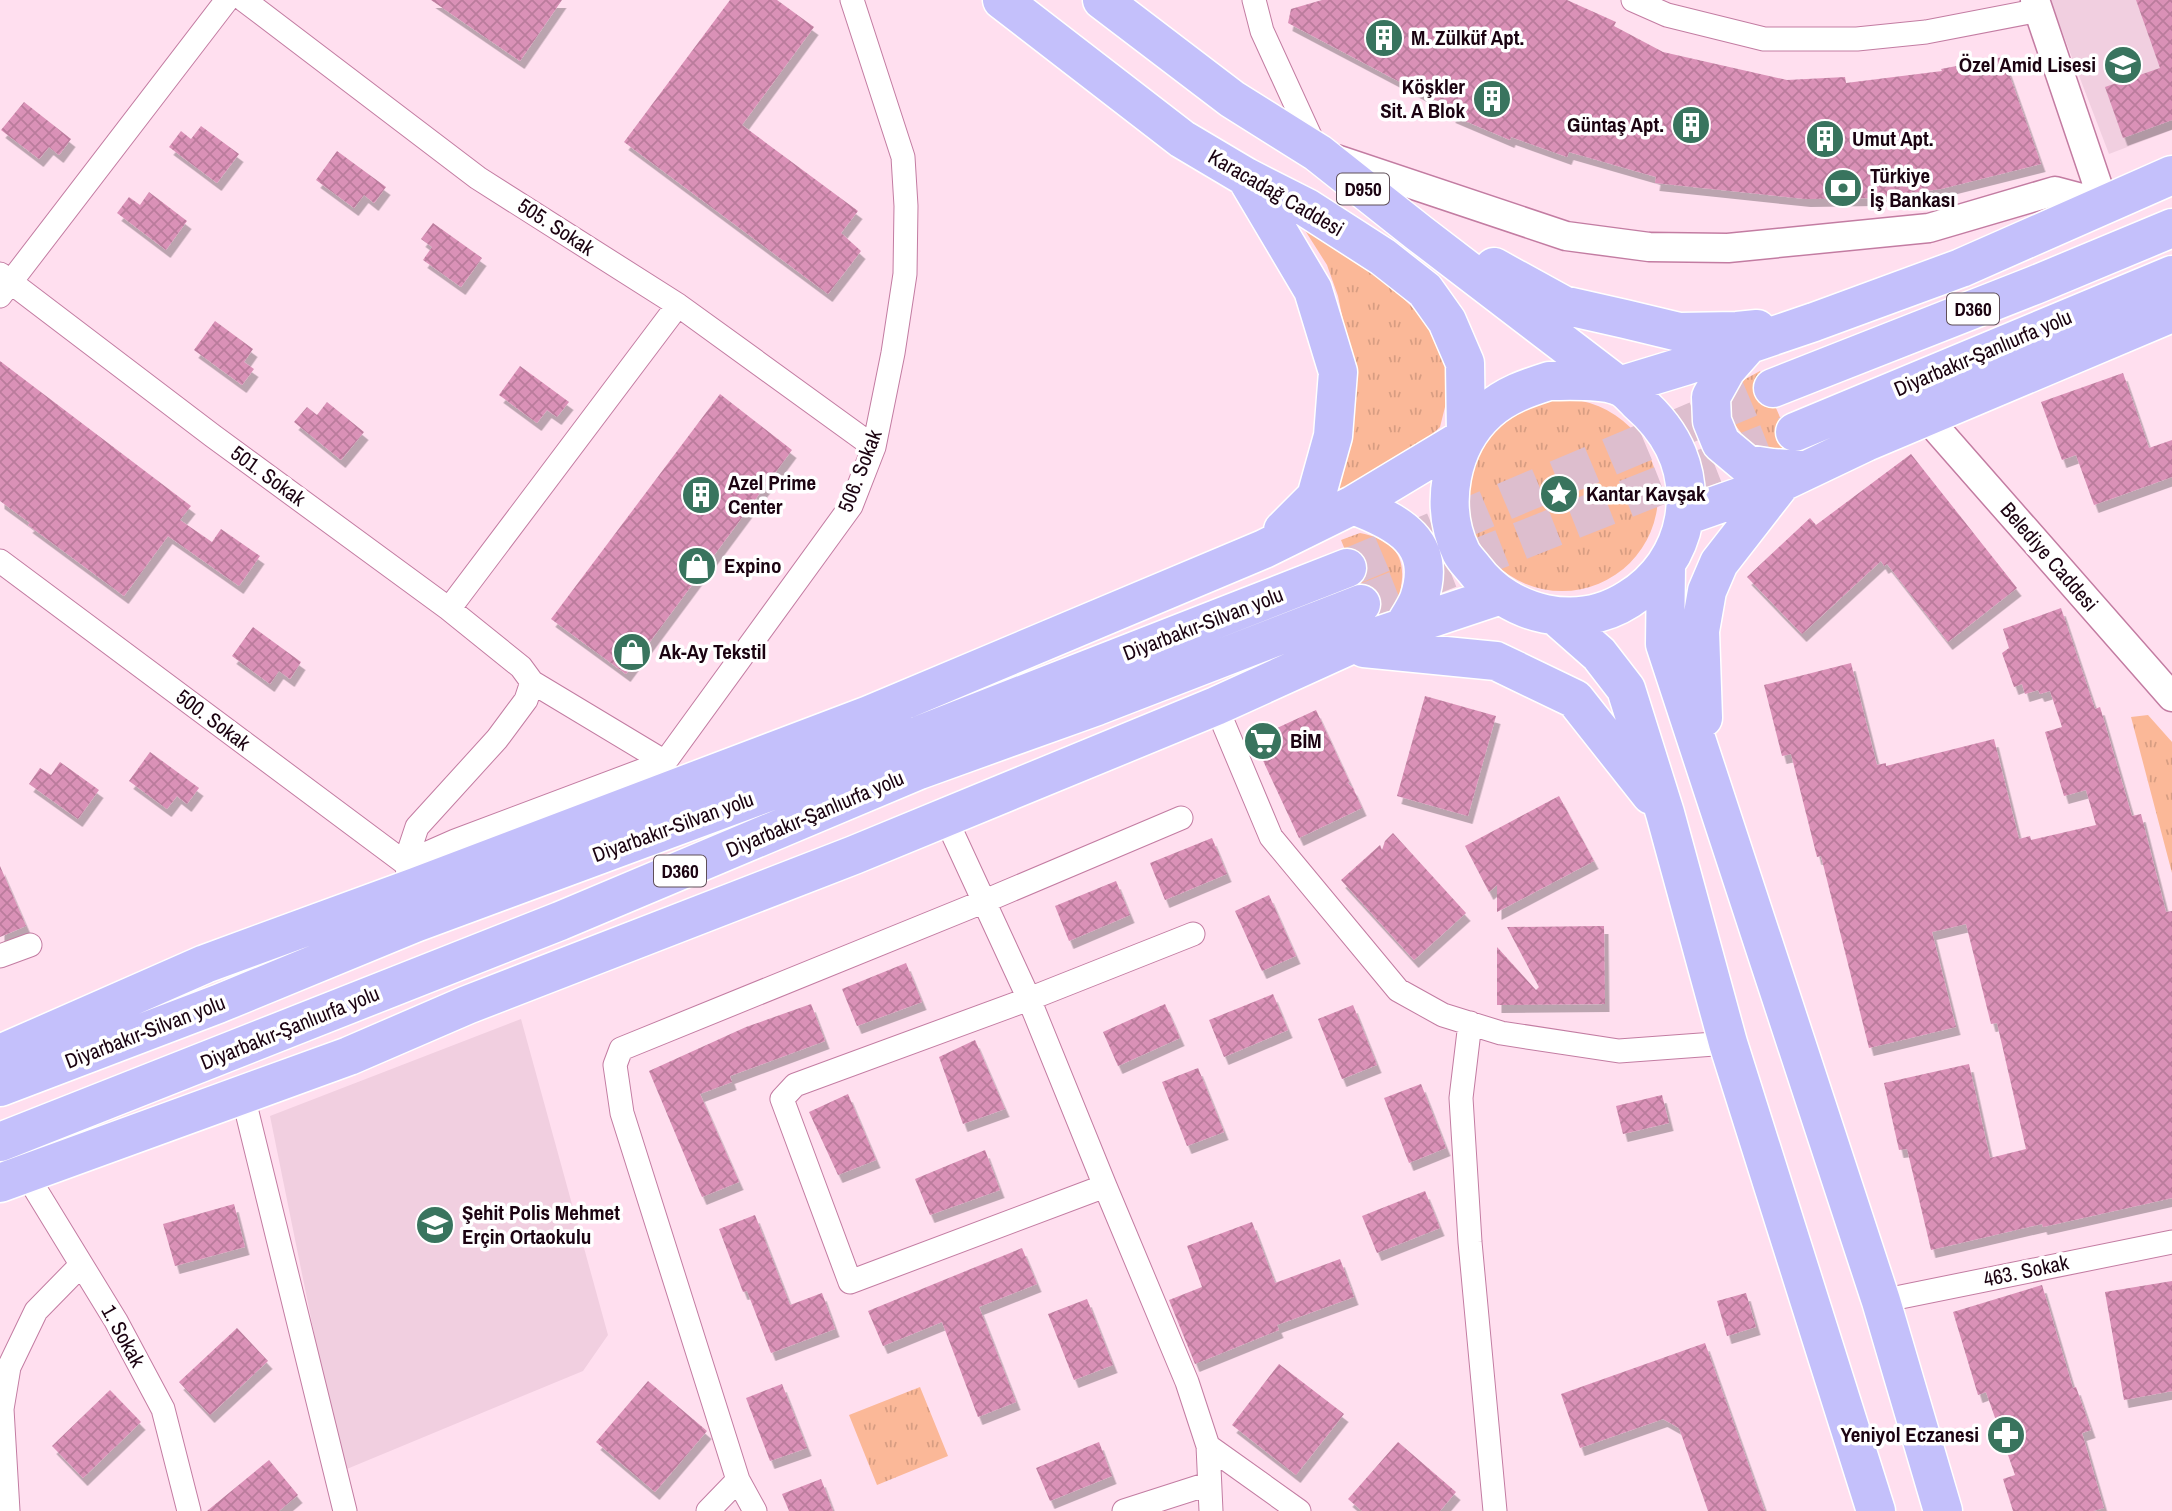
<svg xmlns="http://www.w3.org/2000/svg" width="2172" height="1511" viewBox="0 0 2172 1511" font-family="'Archivo Narrow',sans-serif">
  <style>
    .built { fill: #f1cfe0 }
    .grass { fill: url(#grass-tufts) }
    .building { fill: url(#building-cross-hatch); filter: url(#shadow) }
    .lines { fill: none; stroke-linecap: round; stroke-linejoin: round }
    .trunk-tunnel { stroke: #ddbece; stroke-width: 38; stroke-dasharray: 38 19; stroke-linecap: butt }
    .minor-casing { stroke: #c37ca2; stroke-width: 25 }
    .tertiary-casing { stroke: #c37ca2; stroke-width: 31 }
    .trunk-casing { stroke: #fff; stroke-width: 41 }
    .minor { stroke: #fff; stroke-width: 23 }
    .tertiary { stroke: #fff; stroke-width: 28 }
    .trunk { stroke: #c4c0fb; stroke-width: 38 }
    .labels { text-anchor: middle; stroke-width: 7; stroke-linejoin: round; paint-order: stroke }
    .shield { fill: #fff; stroke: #5f4f58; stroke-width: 2 }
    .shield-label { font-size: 19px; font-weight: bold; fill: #1b0311 }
    .poi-label { font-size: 21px; font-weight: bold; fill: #1b0311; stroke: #fff; text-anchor: start }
    .street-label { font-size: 21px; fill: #1b0311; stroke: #fff }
  </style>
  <defs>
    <pattern id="grass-tufts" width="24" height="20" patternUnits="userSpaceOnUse" patternTransform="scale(1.75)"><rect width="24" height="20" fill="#fbb898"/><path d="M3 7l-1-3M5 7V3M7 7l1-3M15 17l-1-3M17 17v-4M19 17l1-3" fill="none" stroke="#d79d82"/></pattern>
    <pattern id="building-cross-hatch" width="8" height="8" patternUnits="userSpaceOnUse" patternTransform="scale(1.75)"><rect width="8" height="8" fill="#da91b7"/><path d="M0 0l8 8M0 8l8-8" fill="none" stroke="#ba7b9c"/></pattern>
    <filter id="shadow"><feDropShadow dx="4.5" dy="8" stdDeviation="0" flood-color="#0004"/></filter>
  </defs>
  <rect width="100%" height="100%" fill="#ffdfef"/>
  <path class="built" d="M2050 0H2172V130L2109 154Z
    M521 1019 608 1335 583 1371 342 1471 270 1116Z"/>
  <path class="grass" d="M1294 213 1391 286 1428 323 1448 362 1447 399 1440 427 1419 447 1336 495 1349 350 1338 296 1327 265Z
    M1760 371 1795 452 1771 453 1748 442 1733 422 1732 397 1740 382Z
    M1466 495a96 96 0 1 1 192 0a96 96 0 1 1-192 0Z
    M1360 533C1390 539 1407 553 1401 587 1400 595 1400 602 1393 608 1388 613 1380 615 1373 619L1341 540Z
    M2148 715 2172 742V873L2131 717Z
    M920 1387 948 1456 877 1485 849 1415Z"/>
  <path class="building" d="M431 0H562L520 61Z
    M730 0H777L814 27 742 125 858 211 841 233 861 251 828 294 624 142Z
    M1322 0H1567L1616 22 1614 26 1663 52 1787 80 1845 77 1846 83 1942 71 1941 69 2003 57 2041 164 1941 189 1871 198 1806 199 1655 183 1656 177 1569 152 1567 157 1511 137 1510 140 1451 115 1453 110 1288 23 1291 9Z
    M2136 0H2172V120L2123 138 2105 87 2160 68Z
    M24 102 71 139 59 155 49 147 39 159 1 130Z
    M201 126 239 154 217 183 169 147 181 131 191 139Z
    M337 151 386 187 374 203 364 195 354 208 316 180Z
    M149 192 187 221 166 250 117 213 129 197 140 205Z
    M433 223 482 258 461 287 423 260 432 247 421 239Z
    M215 321 253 349 244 362 254 369 242 385 194 350Z
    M0 361 191 506 180 520 212 542 221 529 260 556 239 586 168 536 124 596 28 525 30 523 0 501Z
    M520 366 569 402 557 417 547 410 537 423 499 395Z
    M2123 373 2149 448 2172 440V477L2094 505 2076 455 2062 460 2041 402Z
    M720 394 792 450 626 674 551 619Z
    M327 402 364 432 341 460 294 422 307 407 317 415Z
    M1911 454 2017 588 1948 642 1887 564 1884 566 1881 561 1802 634 1747 577 1810 518 1816 525Z
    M2061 608 2095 709 2100 707 2132 816 2141 814 2166 912 2172 911V1198L2043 1227 2042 1224 1931 1250 1907 1149 1899 1150 1884 1083 1969 1064 1990 1158 2026 1149 1997 1023 1991 1024 1966 924 1932 932 1956 1027 1869 1048 1821 856 1817 857 1791 754 1782 756 1764 685 1851 663 1877 765 1886 763V766L1994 739 2019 839 2030 836 2031 840 2096 825 2086 790 2064 796 2045 732 2062 727 2050 691 2040 694 2038 690 2025 694 2022 684 2014 687 2002 653 2009 648 2003 629Z
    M253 627 301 662 290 679 279 671 270 684 232 656Z
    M1425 696 1496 716 1468 816 1397 796Z
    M1316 710 1350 783 1347 782 1353 788 1362 808 1299 838 1253 739Z
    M150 752 199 788 187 804 177 796 167 809 129 781Z
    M60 762 99 790 78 819 29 784 40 768 51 775Z
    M1559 796 1594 861 1497 912V885L1489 892 1465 846Z
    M1393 833 1466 913 1414 960 1341 880 1380 845 1382 850 1385 841Z
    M1212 838 1227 874 1165 900 1150 863Z
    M0 866 26 926 0 937Z
    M1116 881 1130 915 1069 941 1055 906Z
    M1269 895 1296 956 1262 971 1235 911Z
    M1604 926 1605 1004 1497 1005V947L1536 990 1539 987 1507 927Z
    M906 963 922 1002 857 1026 842 989Z
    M1273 994 1288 1030 1224 1057 1209 1020Z
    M811 1004 825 1041 730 1076 732 1082 700 1094 739 1182 702 1197 649 1071 746 1027Z
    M1165 1004 1180 1038 1118 1066 1103 1032Z
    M1353 1005 1377 1065 1342 1079 1318 1019Z
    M975 1040 1005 1109 963 1124 939 1057Z
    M1198 1068 1224 1132 1187 1146 1162 1082Z
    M1421 1084 1446 1148 1409 1163 1384 1098Z
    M848 1094 876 1160 838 1175 809 1112Z
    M1662 1095 1669 1123 1623 1134 1616 1106Z
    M985 1150 1000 1190 930 1215 915 1179Z
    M1425 1191 1440 1228 1377 1253 1362 1216Z
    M234 1204 245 1247 175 1266 163 1224Z
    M755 1215 790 1305 822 1293 835 1329 771 1353 747 1291 743 1292 719 1229Z
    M1252 1222 1275 1283 1340 1259 1354 1297 1277 1325 1279 1330 1195 1364 1169 1300 1202 1287 1187 1246Z
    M1022 1248 1037 1284 979 1307 1016 1402 978 1417 942 1322 883 1346 868 1311Z
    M2172 1281V1391L2124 1400 2105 1292Z
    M2042 1285 2073 1388 2076 1387 2091 1430 2082 1433 2104 1508 2093 1511H2013L2003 1479 2015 1475 1986 1392 1978 1395 1953 1312Z
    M1746 1293 1756 1327 1727 1336 1717 1301Z
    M1087 1299 1113 1365 1074 1380 1048 1314Z
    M237 1328 268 1361 210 1415 179 1382Z
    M1705 1343 1765 1511H1708L1679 1428 1663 1419 1580 1448 1561 1394Z
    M1279 1364 1344 1414 1296 1475 1232 1425Z
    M648 1381 707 1431 655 1492 596 1442Z
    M782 1384 807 1448 770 1461 746 1398Z
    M110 1390 141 1422 83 1478 52 1446Z
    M1099 1442 1112 1476 1050 1501 1036 1468Z
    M1398 1442 1456 1492 1440 1511H1362L1348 1499Z
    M269 1460 298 1495 279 1511H207Z
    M821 1479 833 1511H789L782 1494Z"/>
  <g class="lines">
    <path class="trunk-tunnel" d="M1347 568 1773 388
      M1361 604 1795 432"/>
    <defs>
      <path id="minor" d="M244 0 478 178 678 305 874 447
        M1254 0 1262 31 1316 149
        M1633 0 1667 15 1764 39H1857L1926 32 2040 10
        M0 274 213 436 449 609 521 667 532 682 665 762
        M0 296 227 0
        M0 561 405 863 415 887
        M449 609 678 305
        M1216 706 1271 837 1398 990 1443 1015 1501 1033 1619 1051 1728 1043
        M642 800 665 762 851 506 874 447 893 353 905 274 906 206 903 157 852 0
        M945 817 1029 999 1105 1186 1187 1382 1208 1446 1211 1511
        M405 863 455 841 665 762
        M405 863 417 827 497 739 526 700 532 682
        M0 956 30 945
        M1470 1023 1461 1098 1470 1242 1495 1511
        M243 1096 345 1511
        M26 1174 116 1321 163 1409 189 1511
        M1105 1186 850 1282 782 1099 795 1085 1029 999 1193 934
        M1881 1301 2172 1242
        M1208 1446 1299 1511
        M738 1480 755 1511
        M8 1511 2 1409 9 1367 36 1311 81 1265
        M708 1511 738 1480 622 1113 615 1065 621 1049 985 901 1181 818
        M1124 1511 1208 1484"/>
      <path id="tertiary" d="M2035 0 2104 204
        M1336 159 1566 236 1649 247 1728 248 1929 228 2055 191 2104 204
        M1927 418 2172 697"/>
      <path id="trunk" d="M1102 0 1232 99 1318 153 1419 233 1619 386 1688 365 1814 322 1961 268 2172 175
        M1246 177 1313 290 1338 372 1333 436 1316 497 1283 530
        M1494 267 1563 305 1625 319 1679 332 1737 331 1757 329
        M1748 345 1726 370 1711 397 1712 421 1721 443 1746 464 1772 468 1801 470
        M1549 381C1568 381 1601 379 1618 386 1625 388 1633 397 1638 402 1674 433 1692 472 1684 519 1678 553 1658 581 1629 599 1578 632 1509 616 1474 569 1470 564 1464 558 1461 552 1439 506 1450 445 1488 411 1506 395 1527 388 1549 381Z
        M1773 388 2035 285 2172 228
        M1795 432 2172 275
        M1353 505C1398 522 1438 542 1419 599 1415 609 1408 619 1403 628
        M1685 516 1782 482 1866 442 2172 313
        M1666 566 1665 644 1881 1301 1943 1511
        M1557 617 1599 654 1626 689 1665 813 1728 1043 1876 1511
        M1364 648 1496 661 1575 699 1651 795
        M1703 718 1700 631 1707 591 1719 563 1782 482
        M0 1054 205 964 415 887 869 715 1264 549 1353 505 1466 437 1465 363 1447 321 1425 290 1383 257 1307 208 1246 177 1182 139 1002 0
        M0 1087 218 1004 415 923 858 759 1347 568
        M0 1142 560 921 919 770 1097 706 1361 604
        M0 1183 349 1056 467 1005 854 855 1216 706 1348 646 1501 595"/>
    </defs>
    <use href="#minor" class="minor-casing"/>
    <use href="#tertiary" class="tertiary-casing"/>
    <use href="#trunk" class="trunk-casing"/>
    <use href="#minor" class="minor"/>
    <use href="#tertiary" class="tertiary"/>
    <use href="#trunk" class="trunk"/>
  </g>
  <defs>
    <symbol id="building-disc" viewBox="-11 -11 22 22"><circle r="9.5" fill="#39745e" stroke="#fff"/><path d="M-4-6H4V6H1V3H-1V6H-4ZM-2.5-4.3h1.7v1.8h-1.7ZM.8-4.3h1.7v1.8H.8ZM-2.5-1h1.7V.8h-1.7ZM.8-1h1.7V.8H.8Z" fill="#fff"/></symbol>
    <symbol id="school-disc" viewBox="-11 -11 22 22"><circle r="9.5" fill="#39745e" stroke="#fff"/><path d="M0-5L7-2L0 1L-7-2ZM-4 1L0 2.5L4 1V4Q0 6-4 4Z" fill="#fff"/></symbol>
    <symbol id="bank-disc" viewBox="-11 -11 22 22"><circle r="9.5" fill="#39745e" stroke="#fff"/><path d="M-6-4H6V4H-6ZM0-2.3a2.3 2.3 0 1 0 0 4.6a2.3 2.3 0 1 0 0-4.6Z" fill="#fff"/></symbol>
    <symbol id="sight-disc" viewBox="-11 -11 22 22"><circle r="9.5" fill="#39745e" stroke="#fff"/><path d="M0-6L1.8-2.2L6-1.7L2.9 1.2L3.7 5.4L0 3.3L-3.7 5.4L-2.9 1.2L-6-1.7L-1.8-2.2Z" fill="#fff"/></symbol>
    <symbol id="shop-disc" viewBox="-11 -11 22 22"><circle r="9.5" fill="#39745e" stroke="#fff"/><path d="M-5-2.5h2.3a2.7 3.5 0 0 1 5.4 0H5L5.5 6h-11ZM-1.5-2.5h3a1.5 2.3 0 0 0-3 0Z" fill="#fff"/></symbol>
    <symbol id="supermarket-disc" viewBox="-11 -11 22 22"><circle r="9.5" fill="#39745e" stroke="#fff"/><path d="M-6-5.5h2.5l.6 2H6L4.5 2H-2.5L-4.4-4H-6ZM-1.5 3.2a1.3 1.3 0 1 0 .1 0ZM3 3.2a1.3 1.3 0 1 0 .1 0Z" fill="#fff"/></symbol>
    <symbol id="pharmacy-disc" viewBox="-11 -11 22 22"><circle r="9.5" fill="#39745e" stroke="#fff"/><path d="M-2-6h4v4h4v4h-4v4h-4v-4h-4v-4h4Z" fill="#fff"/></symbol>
  </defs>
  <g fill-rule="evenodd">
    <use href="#building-disc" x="1362" y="16" width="44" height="44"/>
    <use href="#school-disc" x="2101" y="43" width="44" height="44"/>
    <use href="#building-disc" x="1470" y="77" width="44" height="44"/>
    <use href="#building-disc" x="1669" y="103" width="44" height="44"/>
    <use href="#building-disc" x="1803" y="117" width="44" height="44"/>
    <use href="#bank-disc" x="1821" y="166" width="44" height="44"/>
    <use href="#sight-disc" x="1537" y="472" width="44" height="44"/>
    <use href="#building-disc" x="679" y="473" width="44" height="44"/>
    <use href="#shop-disc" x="675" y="544" width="44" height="44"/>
    <use href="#shop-disc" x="610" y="630" width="44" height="44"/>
    <use href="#supermarket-disc" x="1241" y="719" width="44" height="44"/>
    <use href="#school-disc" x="413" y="1203" width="44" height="44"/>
    <use href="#pharmacy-disc" x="1984" y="1413" width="44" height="44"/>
  </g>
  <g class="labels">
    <g class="shield">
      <rect x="1337" y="173.5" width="52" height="31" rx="5"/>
      <rect x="1947" y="293.5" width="52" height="31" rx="5"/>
      <rect x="654" y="855.5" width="52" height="31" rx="5"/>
    </g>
    <g class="shield-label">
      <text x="1363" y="196">D950</text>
      <text x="1973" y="316">D360</text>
      <text x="680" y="878">D360</text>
    </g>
    <g class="poi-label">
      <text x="1411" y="45">M. Zülküf Apt.</text>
      <text x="2096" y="72" text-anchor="end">Özel Amid Lisesi</text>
      <text x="1465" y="94" text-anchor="end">Köşkler<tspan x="1465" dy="24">Sit. A Blok</tspan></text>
      <text x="1664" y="132" text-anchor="end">Güntaş Apt.</text>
      <text x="1852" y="146">Umut Apt.</text>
      <text x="1870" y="183">Türkiye<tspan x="1870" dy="24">İş Bankası</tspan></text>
      <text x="728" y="490">Azel Prime<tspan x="728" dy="24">Center</tspan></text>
      <text x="1586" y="501">Kantar Kavşak</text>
      <text x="724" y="573">Expino</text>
      <text x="659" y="659">Ak-Ay Tekstil</text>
      <text x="1290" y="748">BİM</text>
      <text x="462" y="1220">Şehit Polis Mehmet<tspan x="462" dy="24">Erçin Ortaokulu</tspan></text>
      <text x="1979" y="1442" text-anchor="end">Yeniyol Eczanesi</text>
    </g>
    <g class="street-label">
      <text transform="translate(1276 193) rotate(30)" y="7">Karacadağ Caddesi</text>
      <text transform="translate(556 227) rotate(33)" y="7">505. Sokak</text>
      <text transform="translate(1983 353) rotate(-23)" y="7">Diyarbakır-Şanlıurfa yolu</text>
      <text transform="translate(860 471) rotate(-69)" y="7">506. Sokak</text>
      <text transform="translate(268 476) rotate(36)" y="7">501. Sokak</text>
      <text transform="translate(2049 557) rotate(49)" y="7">Belediye Caddesi</text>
      <text transform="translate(1203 624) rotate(-21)" y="7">Diyarbakır-Silvan yolu</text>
      <text transform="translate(213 720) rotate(37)" y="7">500. Sokak</text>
      <text transform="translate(815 814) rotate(-23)" y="7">Diyarbakır-Şanlıurfa yolu</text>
      <text transform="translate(673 827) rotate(-20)" y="7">Diyarbakır-Silvan yolu</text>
      <text transform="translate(290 1028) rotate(-22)" y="7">Diyarbakır-Şanlıurfa yolu</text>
      <text transform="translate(145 1032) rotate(-21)" y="7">Diyarbakır-Silvan yolu</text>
      <text transform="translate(2026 1271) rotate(-12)" y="7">463. Sokak</text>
      <text transform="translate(123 1336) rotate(61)" y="7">1. Sokak</text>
    </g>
  </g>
</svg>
